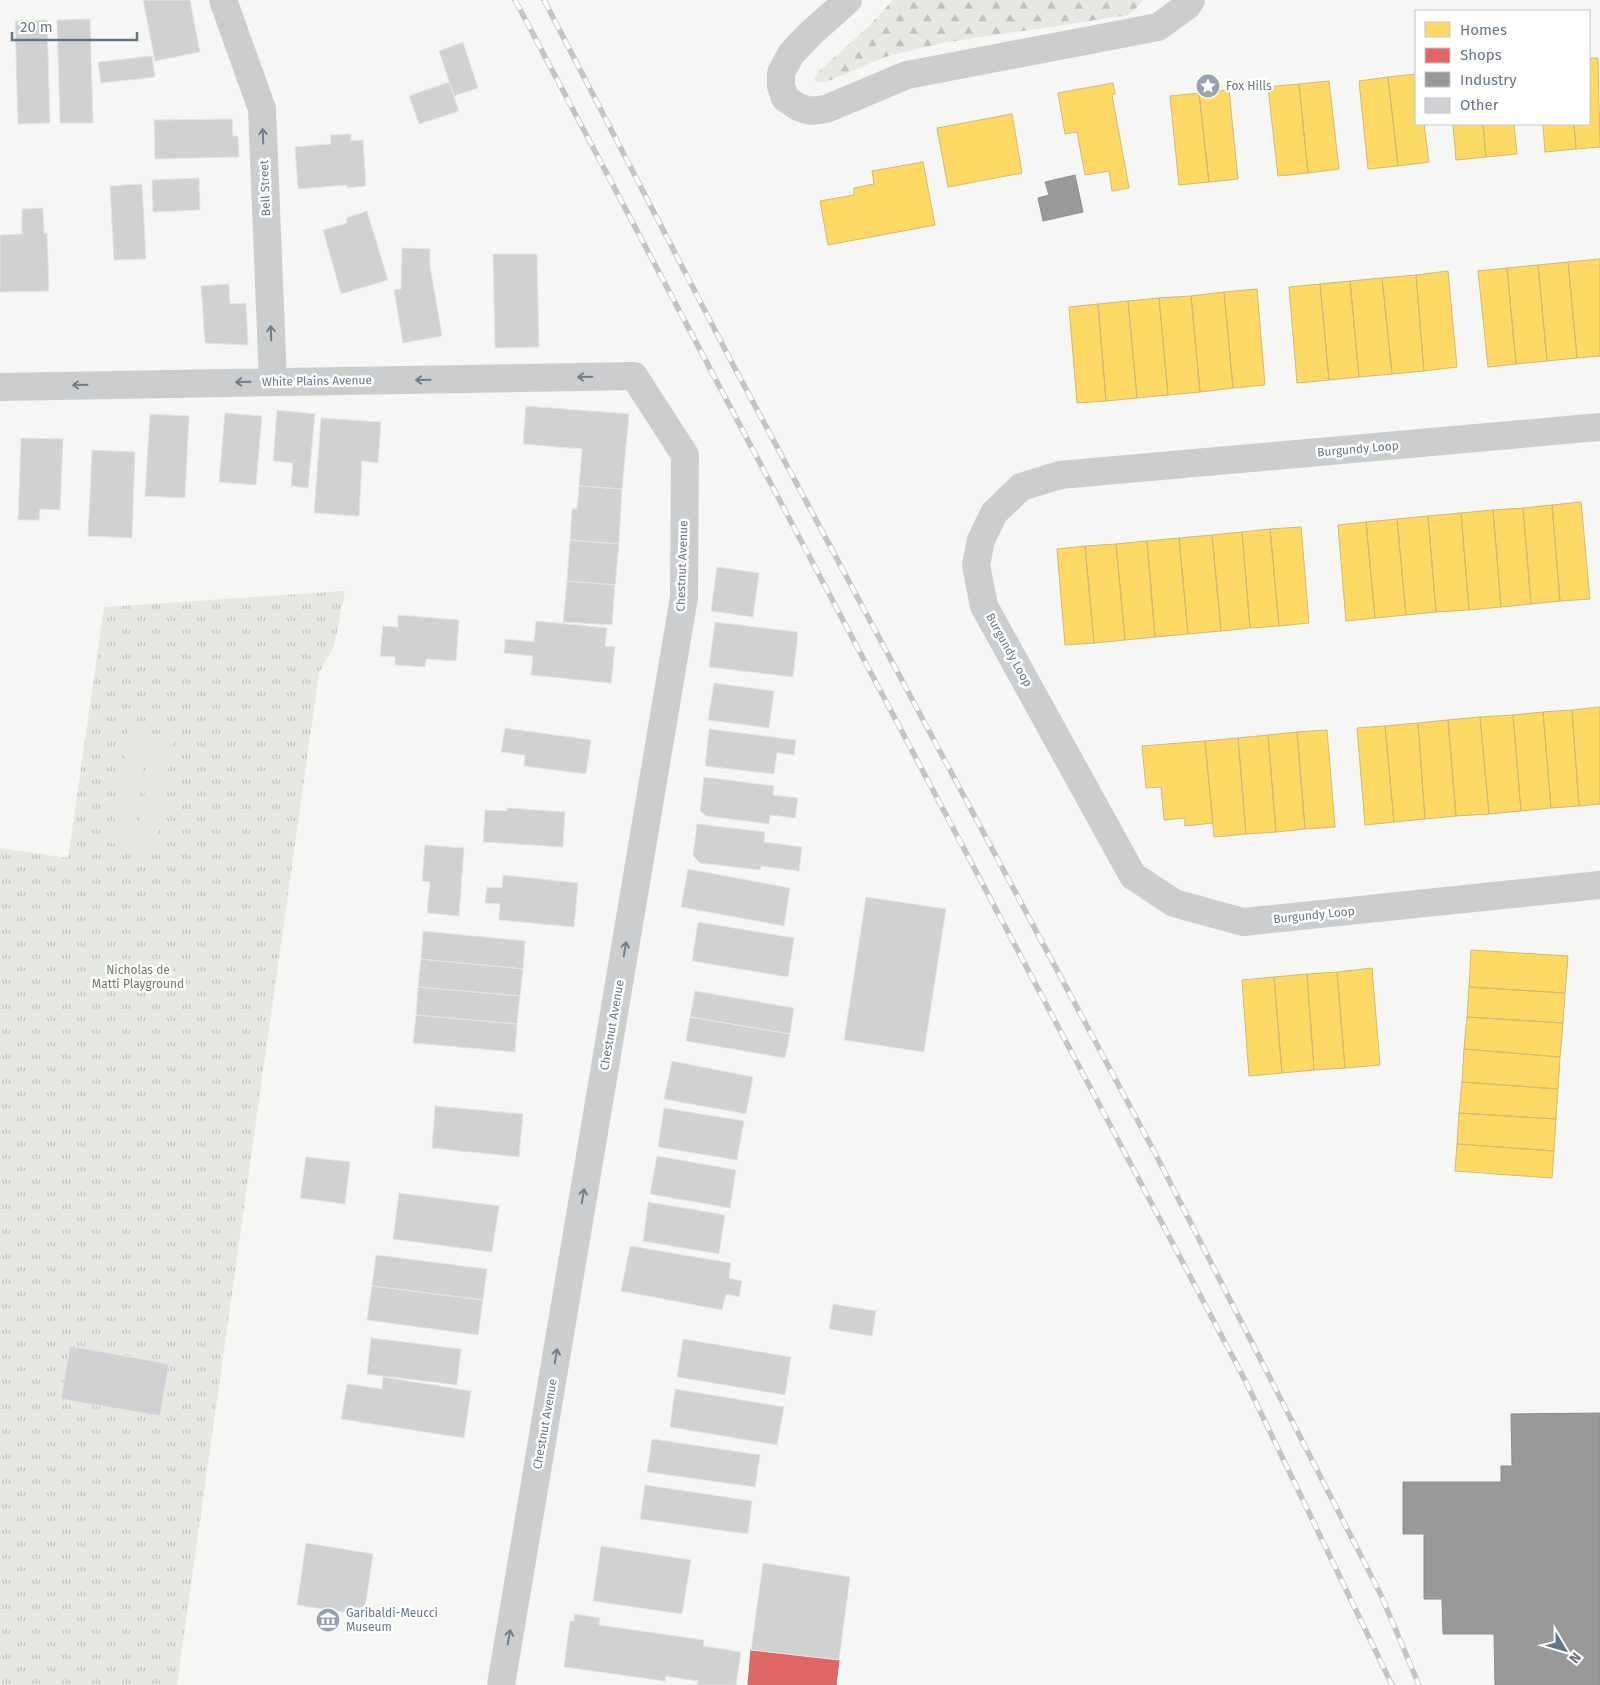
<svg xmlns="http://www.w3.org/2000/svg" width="1600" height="1685" viewBox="0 0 1600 1685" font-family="'Fira Sans',sans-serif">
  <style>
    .forest { fill: url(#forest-firs) }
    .park { fill: url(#park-tufts) }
    .pitch { fill: #e6e9e3 }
    .homes { fill: #ffd966; stroke: #d1bb6f }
    .shops { fill: #e06666; stroke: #bb6a6f }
    .industry { fill: #999; stroke: #8a8e93 }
    .building { fill: #d0d1d2; stroke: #e5e5e4 }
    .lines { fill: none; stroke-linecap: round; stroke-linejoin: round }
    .minor { stroke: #cccdce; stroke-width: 28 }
    .rail-casing { stroke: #c2c4c5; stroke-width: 5.5 }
    .rail { stroke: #fff; stroke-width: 4; stroke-dasharray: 11; stroke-linecap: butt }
    .oneway { stroke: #707e8c }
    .labels { text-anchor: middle; stroke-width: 5; stroke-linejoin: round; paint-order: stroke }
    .poi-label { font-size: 12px; fill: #667585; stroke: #fff; text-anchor: start }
    .street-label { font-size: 12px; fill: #667585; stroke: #fff }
    .park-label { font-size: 12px; fill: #687c65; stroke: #fff }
  </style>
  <defs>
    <pattern id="forest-firs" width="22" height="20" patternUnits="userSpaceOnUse" patternTransform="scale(1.25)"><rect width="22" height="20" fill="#e6e9e3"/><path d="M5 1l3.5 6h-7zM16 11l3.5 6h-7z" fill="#bec1be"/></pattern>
    <pattern id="park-tufts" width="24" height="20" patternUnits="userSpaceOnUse" patternTransform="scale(1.25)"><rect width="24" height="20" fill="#e6e9e3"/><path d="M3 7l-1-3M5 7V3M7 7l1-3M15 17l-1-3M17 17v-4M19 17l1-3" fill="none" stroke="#bec1be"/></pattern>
  </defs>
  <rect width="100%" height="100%" fill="#f6f6f5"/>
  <path class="forest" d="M893 0H1144L1129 15 942 43 885 57 826 82H816L814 79 818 72 868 27Z"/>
  <path class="park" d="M345 591 334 646 319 673 177 1685H0V848L68 858 104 607Z"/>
  <path class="pitch" d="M129 730 149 734 131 846 111 843Z
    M154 734 173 737 155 850 136 847Z"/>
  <path class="homes" d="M1589 58H1598L1600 147 1576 149 1574 124H1589Z
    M1416 74V124H1424L1429 162 1398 166 1388 77Z
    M1388 77 1398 166 1368 169 1359 81Z
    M1329 81 1339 169 1308 173 1299 84Z
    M1113 83 1115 94 1112 95 1129 188 1112 191 1109 171 1085 175 1077 132 1065 134 1058 93Z
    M1299 84 1308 173 1278 176 1268 87Z
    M1229 90 1238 179 1209 182 1199 93Z
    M1199 93 1209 182 1179 185 1170 96Z
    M1012 114 1022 173 948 187 937 128Z
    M1453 124H1483L1486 157 1456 160Z
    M1483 124H1514L1517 154 1486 157Z
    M1543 124H1574L1576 149 1545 152Z
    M923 162 935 225 828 245 820 201 854 195V188L874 184 872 171Z
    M1600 259V356L1577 358 1568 262Z
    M1568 262 1577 358 1547 361 1538 265Z
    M1538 265 1547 361 1516 364 1507 268Z
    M1507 268 1516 364 1488 367 1478 271Z
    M1448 271 1457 367 1424 371 1416 275Z
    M1416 275 1424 371 1392 374 1382 278Z
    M1382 278 1392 374 1359 377 1350 281Z
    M1350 281 1359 377 1329 380 1320 284Z
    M1320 284 1329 380 1297 383 1289 287Z
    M1257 289 1265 385 1233 388 1224 292Z
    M1224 292 1233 388 1200 392 1191 296Z
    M1191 296 1200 392 1168 395 1159 298Z
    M1159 298 1168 395 1137 398 1128 301Z
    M1128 301 1137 398 1106 401 1098 304Z
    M1098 304 1106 401 1077 403 1069 307Z
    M1581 502 1590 599 1560 601 1552 505Z
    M1552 505 1560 601 1531 604 1523 508Z
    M1523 508 1531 604 1501 607 1493 510Z
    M1493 510 1501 607 1469 610 1461 513Z
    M1461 513 1469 610 1436 612 1428 516Z
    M1428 516 1436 612 1406 615 1397 519Z
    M1397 519 1406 615 1375 618 1366 522Z
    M1366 522 1375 618 1346 621 1338 525Z
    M1301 527 1309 623 1279 626 1270 529Z
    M1270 529 1279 626 1250 628 1242 532Z
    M1242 532 1250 628 1221 631 1212 535Z
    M1212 535 1221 631 1188 634 1179 538Z
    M1179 538 1188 634 1155 637 1147 541Z
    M1147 541 1155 637 1125 640 1116 544Z
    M1116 544 1125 640 1094 643 1085 546Z
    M1085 546 1094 643 1065 645 1057 549Z
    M1600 707V804L1579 806 1572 710Z
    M1572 710 1579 806 1551 808 1543 712Z
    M1543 712 1551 808 1521 811 1513 715Z
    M1513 715 1521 811 1489 814 1480 717Z
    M1480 717 1489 814 1456 816 1448 720Z
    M1448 720 1456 816 1425 819 1418 723Z
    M1418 723 1425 819 1394 822 1385 726Z
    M1385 726 1394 822 1365 825 1357 728Z
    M1327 730 1335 827 1305 829 1297 732Z
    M1297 732 1305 829 1276 832 1268 735Z
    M1268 735 1276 832 1246 834 1238 738Z
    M1238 738 1246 834 1214 837 1205 741Z
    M1205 741 1213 823 1185 826V818L1164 820 1161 787 1146 788 1142 746Z
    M1471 950 1568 956 1565 993 1469 987Z
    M1372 968 1380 1065 1345 1068 1337 972Z
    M1337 972 1345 1068 1314 1070 1307 974Z
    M1307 974 1314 1070 1282 1073 1274 977Z
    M1274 977 1282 1073 1249 1076 1242 980Z
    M1469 987 1565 993 1563 1023 1467 1017Z
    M1467 1017 1563 1023 1560 1057 1464 1049Z
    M1464 1049 1560 1057 1558 1089 1462 1082Z
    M1462 1082 1558 1089 1556 1119 1459 1113Z
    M1459 1113 1556 1119 1554 1151 1457 1144Z
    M1457 1144 1554 1151 1552 1178 1455 1171Z"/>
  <path class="shops" d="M751 1650 839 1660 836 1685H748Z"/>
  <path class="industry" d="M1075 175 1083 212 1043 221 1038 198 1049 195 1045 182Z
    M1600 1413V1685H1495L1494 1634H1443L1442 1599H1424V1534H1403V1482H1501V1466H1512L1511 1414Z"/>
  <path class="building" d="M143 0H190L200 52 155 61Z
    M90 19 93 123H60L57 20Z
    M47 20 50 123 18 124 15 21Z
    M463 42 478 88 454 96 439 51Z
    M152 56 155 77 101 83 98 62Z
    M449 82 459 111 419 124 409 96Z
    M232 119 233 136H238L239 157 155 159 154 120Z
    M351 134V141L363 140 366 186 347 188V185L298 189 295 147 331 144 330 135Z
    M199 178 200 210 153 212 152 180Z
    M142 184 146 259 114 260 110 186Z
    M43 208 44 234 47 233 49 291 0 292V235L22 234V209Z
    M367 211 388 280 341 294 323 230 347 223 346 218Z
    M402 248 430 249V266L442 336 403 343 394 290 401 289Z
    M493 254H537L539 347 495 348Z
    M229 284 230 304 246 303 248 345 205 343 201 286Z
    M526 406 629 414 622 489 579 486 582 449 523 444Z
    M277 410 315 414 308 488 291 486 293 463 273 461Z
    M225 413 262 416 256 485 219 482Z
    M150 414 189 416 185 498 145 496Z
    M321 418 381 422 378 463 362 461 359 516 314 513Z
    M21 438 63 439 60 510 40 509 39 520H18Z
    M92 450 135 452 132 538 88 536Z
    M579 486 622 489 619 544 570 540 572 509H577Z
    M570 540 619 544 615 585 567 581Z
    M717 567 759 573 753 617 711 611Z
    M567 581 615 585 612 625 563 622Z
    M398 615 459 620 456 661 426 659 425 667 395 665V657L380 656 383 626 398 627Z
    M536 621 607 628 605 646 615 647 611 683 531 675 533 656 504 653 505 639 534 642Z
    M715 622 798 632 793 677 709 667Z
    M714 683 774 691 769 728 708 720Z
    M505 728 591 740 586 774 524 766 525 755 501 752Z
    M709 729 796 740 794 755 777 753 774 774 705 766Z
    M704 777 774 786 773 795 798 798 795 818 770 815 769 824 706 816 700 811Z
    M507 808 565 812 563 847 483 842 485 810 507 811Z
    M697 824 765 832 764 842 802 847 799 871 761 866 760 870 700 863 693 856Z
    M425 845 464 848 459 916 427 913 430 882 422 881Z
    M688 869 790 888 784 926 681 907Z
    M503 875 578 883 574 927 499 920 500 904 485 903 487 887 502 888Z
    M866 897 946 909 924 1052 844 1040Z
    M698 922 794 938 788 977 692 961Z
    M423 931 525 941 523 969 421 959Z
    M421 959 523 969 520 996 418 987Z
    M418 987 520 996 517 1024 416 1015Z
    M695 991 794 1008 790 1034 690 1017Z
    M416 1015 517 1024 515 1052 413 1043Z
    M690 1017 790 1034 785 1058 686 1041Z
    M672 1061 753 1077 746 1114 664 1099Z
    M435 1106 523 1114 519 1157 432 1148Z
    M664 1108 744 1121 737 1160 658 1147Z
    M657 1156 736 1170 730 1208 650 1194Z
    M306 1157 350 1162 345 1204 300 1198Z
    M399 1193 499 1206 492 1252 393 1239Z
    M648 1202 725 1215 719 1254 643 1241Z
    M630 1246 731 1263 729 1278 742 1281 739 1297 726 1294 722 1310 621 1291Z
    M376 1255 487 1269 483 1300 372 1286Z
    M372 1286 483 1300 478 1335 367 1320Z
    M833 1304 876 1311 872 1336 829 1329Z
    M371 1338 461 1349 457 1385 367 1374Z
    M683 1339 791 1357 785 1395 677 1377Z
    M70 1346 169 1364 160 1416 61 1399Z
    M383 1377 471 1391 464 1438 341 1419 347 1384 382 1389Z
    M675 1389 784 1407 777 1445 670 1427Z
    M652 1439 760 1455 755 1487 647 1472Z
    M645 1485 752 1501 748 1534 640 1519Z
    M306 1543 373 1554 364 1615 297 1605Z
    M601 1546 691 1560 682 1614 593 1601Z
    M763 1563 850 1577 839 1660 751 1650Z
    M574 1614 600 1618 599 1625 704 1640 703 1646 741 1652 736 1685H697L698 1681 666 1676 665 1681 564 1667 570 1621H574Z"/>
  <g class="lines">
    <path class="minor" d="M223 0 262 109 273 382
      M848 0 810 34 791 54 781 73V86L785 98 798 107 811 111 826 109 907 75 1158 27 1187 6 1191 0
      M0 387 634 376 685 455 684 597 501 1685
      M1600 427 1060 475 1021 487 994 513 981 540 976 565 984 606 1133 876 1174 903 1243 922 1600 885"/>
    <defs>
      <path id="rail" d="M515 0 1246 1382 1392 1685
        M544 0 731 361 1156 1155 1381 1595 1419 1685"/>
    </defs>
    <use href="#rail" class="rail-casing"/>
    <use href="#rail" class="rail"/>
  </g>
  <defs><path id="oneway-shaft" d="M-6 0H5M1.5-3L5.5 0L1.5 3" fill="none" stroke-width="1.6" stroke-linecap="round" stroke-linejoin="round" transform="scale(1.25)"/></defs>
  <g class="oneway">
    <use href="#oneway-shaft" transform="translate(263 136) rotate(-92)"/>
    <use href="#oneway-shaft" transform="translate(271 333) rotate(-92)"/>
    <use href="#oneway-shaft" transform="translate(585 377) rotate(179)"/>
    <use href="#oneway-shaft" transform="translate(423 380) rotate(179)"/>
    <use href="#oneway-shaft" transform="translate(243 382) rotate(179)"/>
    <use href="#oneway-shaft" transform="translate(80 385) rotate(179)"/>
    <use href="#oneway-shaft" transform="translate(625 949) rotate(-80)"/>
    <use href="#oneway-shaft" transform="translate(583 1196) rotate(-80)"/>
    <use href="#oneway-shaft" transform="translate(556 1356) rotate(-80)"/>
    <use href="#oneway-shaft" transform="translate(509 1637) rotate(-80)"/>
  </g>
  <defs>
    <symbol id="sight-disc" viewBox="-11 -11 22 22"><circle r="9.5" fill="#98a2ac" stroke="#fff"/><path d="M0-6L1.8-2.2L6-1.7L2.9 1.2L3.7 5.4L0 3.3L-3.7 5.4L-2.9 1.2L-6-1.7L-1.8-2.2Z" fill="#fff"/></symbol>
    <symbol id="museum-disc" viewBox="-11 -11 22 22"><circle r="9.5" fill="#98a2ac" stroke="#fff"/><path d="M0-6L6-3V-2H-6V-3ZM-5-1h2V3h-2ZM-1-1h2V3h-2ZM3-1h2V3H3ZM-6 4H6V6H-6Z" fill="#fff"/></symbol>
  </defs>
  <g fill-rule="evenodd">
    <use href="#sight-disc" x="1194" y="72" width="28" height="28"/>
    <use href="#museum-disc" x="314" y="1606" width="28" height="28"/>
  </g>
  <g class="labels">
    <g class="poi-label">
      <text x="1226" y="90">Fox Hills</text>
      <text x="346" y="1617">Garibaldi-Meucci<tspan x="346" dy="14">Museum</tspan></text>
    </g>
    <g class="street-label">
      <text transform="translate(265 188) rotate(-92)" y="4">Bell Street</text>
      <text transform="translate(317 381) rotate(-1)" y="4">White Plains Avenue</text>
      <text transform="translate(1358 449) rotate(-5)" y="4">Burgundy Loop</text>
      <text transform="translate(682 566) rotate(-88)" y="4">Chestnut Avenue</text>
      <text transform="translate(1009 650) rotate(61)" y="4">Burgundy Loop</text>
      <text transform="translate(1314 915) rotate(-6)" y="4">Burgundy Loop</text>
      <text transform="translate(612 1025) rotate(-80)" y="4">Chestnut Avenue</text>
      <text transform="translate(545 1424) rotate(-80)" y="4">Chestnut Avenue</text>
    </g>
    <g class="park-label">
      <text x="138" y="974">Nicholas de<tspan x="138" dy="14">Matti Playground</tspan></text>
    </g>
  </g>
  <rect x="1415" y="10" width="175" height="115" fill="#ffffff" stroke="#c2c8ce"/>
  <rect x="1425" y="22" width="25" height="15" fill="#ffd966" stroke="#c2c8ce"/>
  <text x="1460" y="35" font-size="15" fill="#667585">Homes</text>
  <rect x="1425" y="48" width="25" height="15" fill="#e06666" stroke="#c2c8ce"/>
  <text x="1460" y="60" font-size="15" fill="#667585">Shops</text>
  <rect x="1425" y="72" width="25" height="15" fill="#999999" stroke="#c2c8ce"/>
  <text x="1460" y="85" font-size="15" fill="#667585">Industry</text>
  <rect x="1425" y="98" width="25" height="15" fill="#d0d1d2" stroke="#c2c8ce"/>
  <text x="1460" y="110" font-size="15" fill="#667585">Other</text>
  <g transform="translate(1565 1650) rotate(128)" stroke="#ffffff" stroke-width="4" paint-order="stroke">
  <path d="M0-4L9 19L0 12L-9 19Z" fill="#667585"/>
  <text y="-8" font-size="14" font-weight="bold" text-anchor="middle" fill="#667585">N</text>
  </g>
  <path d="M12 32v8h125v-8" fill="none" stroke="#667585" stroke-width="2.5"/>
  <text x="20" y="32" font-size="15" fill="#667585" stroke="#ffffff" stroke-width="4" paint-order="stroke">20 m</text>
</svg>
